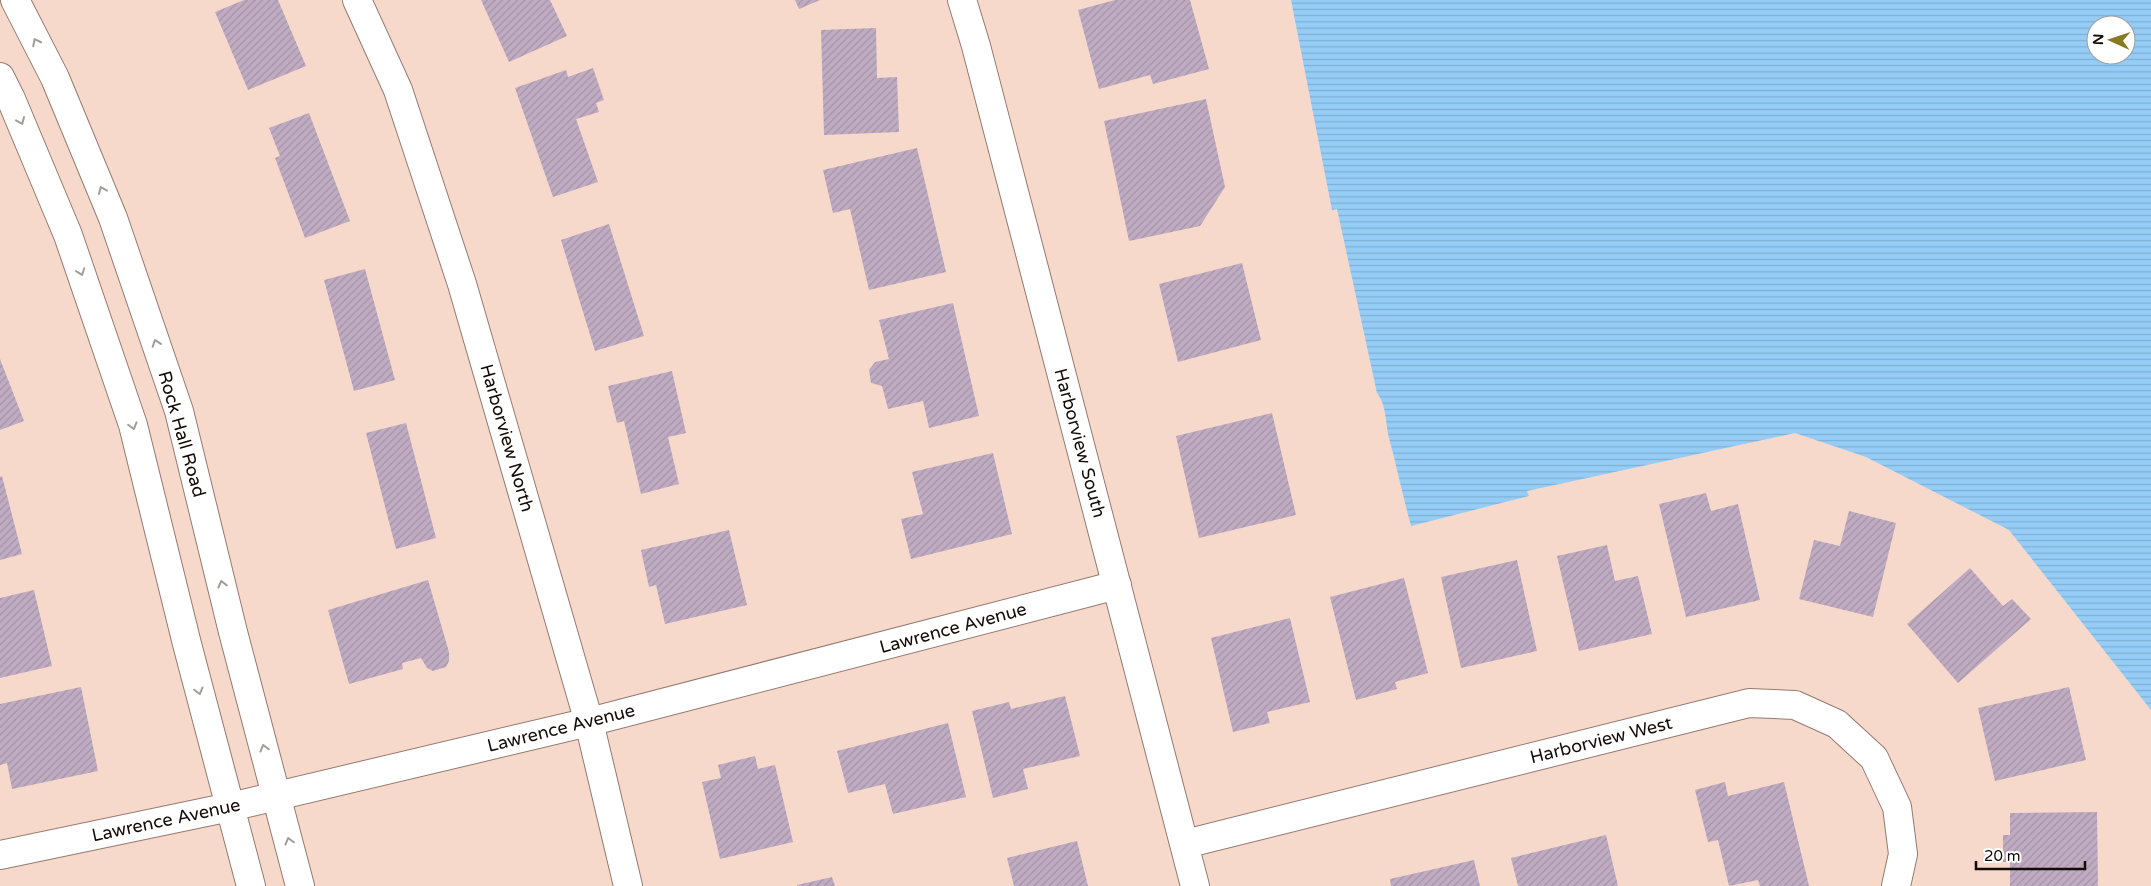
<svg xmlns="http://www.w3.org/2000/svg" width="2151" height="886" viewBox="0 0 2151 886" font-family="'Varela Round',sans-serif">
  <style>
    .water { fill: url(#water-rules); fill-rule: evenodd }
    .building { fill: url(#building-hatch) }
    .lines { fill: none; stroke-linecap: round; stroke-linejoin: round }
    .street-casing { stroke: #957a6f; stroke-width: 30 }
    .secondary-casing { stroke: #957a6f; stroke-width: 30 }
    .street { stroke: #fff; stroke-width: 28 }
    .secondary { stroke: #fff; stroke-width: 28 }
    .oneway { stroke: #a19d9b }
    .labels { text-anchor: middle; stroke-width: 4; stroke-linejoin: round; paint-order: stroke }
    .street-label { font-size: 18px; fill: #130a06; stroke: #fff }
  </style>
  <defs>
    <pattern id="water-rules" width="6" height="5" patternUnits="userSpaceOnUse" patternTransform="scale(1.25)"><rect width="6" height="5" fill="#95cdf7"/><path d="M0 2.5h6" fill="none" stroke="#80afd2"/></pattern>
    <pattern id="building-hatch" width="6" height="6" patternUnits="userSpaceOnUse" patternTransform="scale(1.25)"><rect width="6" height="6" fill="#c0acc2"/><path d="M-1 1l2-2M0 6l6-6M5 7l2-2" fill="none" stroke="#a493a5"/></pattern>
  </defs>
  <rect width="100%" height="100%" fill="#f7d9cc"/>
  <path class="water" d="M1291 0H2151V710L2009 530 1866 457 1795 433 1527 491 1529 496 1411 526C1403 497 1397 467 1389 438 1385 422 1387 406 1377 393L1337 209 1332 210ZM2096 25H2126V55H2096Z"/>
  <path class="building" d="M244 0H278L306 66 248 90 215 12Z
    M481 0H550L567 36 509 62Z
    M795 0H820L799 9Z
    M1115 0H1190L1209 69 1153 84 1150 75 1099 89 1078 10Z
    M876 28 877 78 897 77 899 132 824 135 821 30Z
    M593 68 604 100 596 103 599 112 576 119 598 182 553 197 515 88 566 70 568 77Z
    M1206 99 1225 187 1200 226 1129 241 1104 121Z
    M309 113 350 221 305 238 275 158 280 156 269 128Z
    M917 148 946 272 869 290 850 209 833 213 823 170Z
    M609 224 644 336 595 351 561 240Z
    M1242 263 1261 340 1178 362 1159 284Z
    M365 269 395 380 354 391 324 280Z
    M953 303 979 416 929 428 923 401 888 409 882 386 871 383 869 370 875 362 889 359 879 320Z
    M0 359 24 421 0 430Z
    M672 371 686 433 668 437 679 484 641 494 624 421 617 423 608 386Z
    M1272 413 1296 515 1199 538 1176 436Z
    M406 423 436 538 396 549 366 433Z
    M993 453 1012 534 911 559 901 519 923 514 912 472Z
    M2 476 22 554 0 560V477Z
    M1706 493 1711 511 1738 504 1760 600 1686 617 1659 504Z
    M1849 511 1896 523 1873 617 1799 599 1814 540 1840 546Z
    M729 530 747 605 665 624 656 585 649 587 641 550Z
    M1607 545 1615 581 1638 576 1652 634 1579 651 1557 556Z
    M1517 560 1537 651 1461 668 1441 577Z
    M1970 568 2003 606 2012 599 2031 619 1958 683 1907 624Z
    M1404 578 1428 673 1395 682 1397 689 1356 700 1330 597Z
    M428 580 449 652V661L446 667 433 671 427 668 421 658 402 663 403 669 349 684 328 610Z
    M34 590 52 666 0 678V598Z
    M1290 618 1310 702 1267 712 1270 723 1233 732 1211 638Z
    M81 687 98 771 12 789 7 763 0 765V704Z
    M2069 687 2086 760 1995 781 1978 708Z
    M1065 696 1080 756 1023 769 1028 789 993 798 972 711 1009 702 1011 709Z
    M948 723 966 797 893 814 885 784 848 793 837 751Z
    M755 756 758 769 775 765 793 842 720 859 702 782 721 778 718 765Z
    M1725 782 1728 796 1784 782 1809 886H1760L1758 880 1729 886 1718 840 1708 842 1695 790Z
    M2097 812 2098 886H2010V862H2003V835H2010V813Z
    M1606 835 1618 886H1518L1511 858Z
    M1077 841 1088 886H1014L1007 858Z
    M1474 860 1480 886H1391L1390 879Z
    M832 877 835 886H797V885Z"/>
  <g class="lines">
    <defs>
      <path id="street" d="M357 0 398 90 462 284 589 722 628 886
        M962 0 976 46 1195 886
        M1185 844 1749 703 1795 705 1837 724 1874 758 1897 807 1903 854 1896 886"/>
      <path id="secondary" d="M15 0 55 78 113 218 179 411 233 632 300 886
        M0 77 11 99 68 235 133 425 187 644 251 886
        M0 855 230 807 589 722 1117 585"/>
    </defs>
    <use href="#street" class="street-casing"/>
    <use href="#secondary" class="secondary-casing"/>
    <use href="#street" class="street"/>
    <use href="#secondary" class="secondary"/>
  </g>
  <defs><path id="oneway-chevron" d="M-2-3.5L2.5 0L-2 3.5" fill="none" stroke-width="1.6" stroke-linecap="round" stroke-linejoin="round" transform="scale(1.25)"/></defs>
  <g class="oneway">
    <use href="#oneway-chevron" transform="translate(36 42) rotate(-117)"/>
    <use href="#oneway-chevron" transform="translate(21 121) rotate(67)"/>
    <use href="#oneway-chevron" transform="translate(102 190) rotate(-113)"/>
    <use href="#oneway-chevron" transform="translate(81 272) rotate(71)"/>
    <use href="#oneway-chevron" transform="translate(156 343) rotate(-109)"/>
    <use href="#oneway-chevron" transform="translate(133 426) rotate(74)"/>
    <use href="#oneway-chevron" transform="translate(222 584) rotate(-104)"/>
    <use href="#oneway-chevron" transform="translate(199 691) rotate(75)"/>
    <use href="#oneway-chevron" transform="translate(264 748) rotate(-105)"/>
    <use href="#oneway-chevron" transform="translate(289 841) rotate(-105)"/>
  </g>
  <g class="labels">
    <g class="street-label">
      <text transform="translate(182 434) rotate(74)" y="6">Rock Hall Road</text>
      <text transform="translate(507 438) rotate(74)" y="6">Harborview North</text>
      <text transform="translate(1080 443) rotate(75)" y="6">Harborview South</text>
      <text transform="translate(953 628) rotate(-15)" y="6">Lawrence Avenue</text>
      <text transform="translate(561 728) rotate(-14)" y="6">Lawrence Avenue</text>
      <text transform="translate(1601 740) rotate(-14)" y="6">Harborview West</text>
      <text transform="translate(166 820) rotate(-12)" y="6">Lawrence Avenue</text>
    </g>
  </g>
  <g transform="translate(2111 40) rotate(273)"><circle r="24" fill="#ffffff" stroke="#a19d9b"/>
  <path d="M0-4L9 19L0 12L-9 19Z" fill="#887a1f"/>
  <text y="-8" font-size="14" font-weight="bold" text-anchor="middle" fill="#130a06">N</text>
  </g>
  <path d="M1976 861v8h109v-8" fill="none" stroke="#130a06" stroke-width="2.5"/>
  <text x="1984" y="861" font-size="15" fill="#130a06" stroke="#ffffff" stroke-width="4" paint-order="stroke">20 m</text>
</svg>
